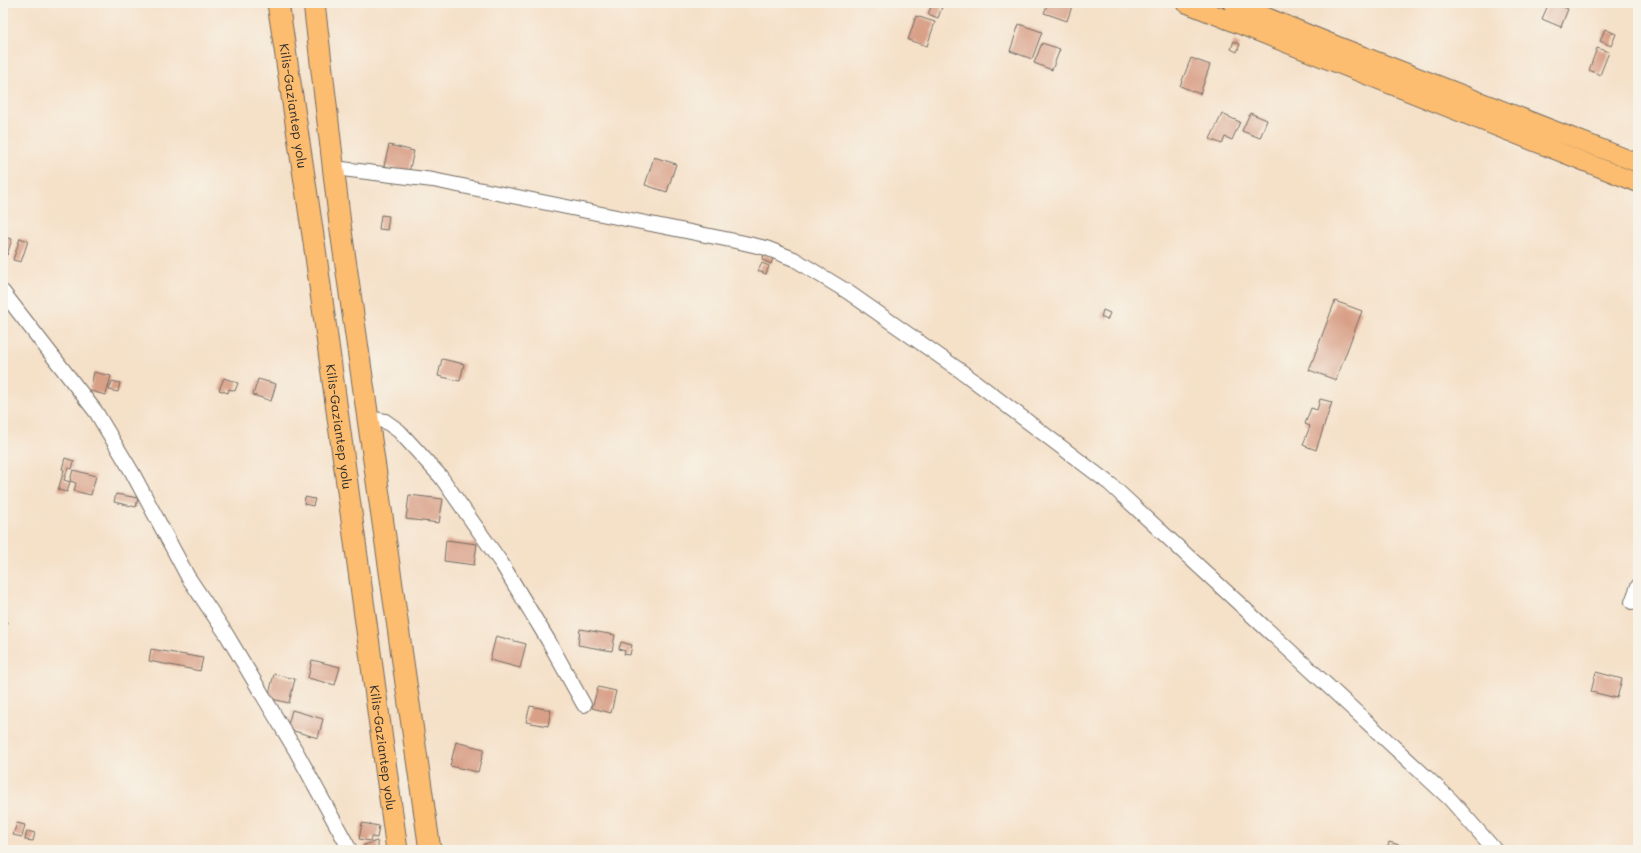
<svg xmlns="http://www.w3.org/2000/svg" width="1641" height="853" viewBox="0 0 1641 853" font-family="Mali,sans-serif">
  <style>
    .building { fill: #d9a088 }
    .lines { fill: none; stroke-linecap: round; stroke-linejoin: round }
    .minor-casing { stroke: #726a62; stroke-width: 16 }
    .major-casing { stroke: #726a62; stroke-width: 20 }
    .highway-casing { stroke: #726a62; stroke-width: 23 }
    .minor { stroke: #fff; stroke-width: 14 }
    .major { stroke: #fcbd6f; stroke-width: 18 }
    .highway { stroke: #fcbd6f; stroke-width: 21 }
    .labels { text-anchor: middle; stroke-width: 3; stroke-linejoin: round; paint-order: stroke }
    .street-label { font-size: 13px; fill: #2b2b2b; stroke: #f7f3e8 }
  </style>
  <rect width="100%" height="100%" fill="#f7f3e8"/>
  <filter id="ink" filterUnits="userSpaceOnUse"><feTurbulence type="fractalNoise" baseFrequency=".025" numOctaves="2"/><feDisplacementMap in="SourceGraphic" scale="8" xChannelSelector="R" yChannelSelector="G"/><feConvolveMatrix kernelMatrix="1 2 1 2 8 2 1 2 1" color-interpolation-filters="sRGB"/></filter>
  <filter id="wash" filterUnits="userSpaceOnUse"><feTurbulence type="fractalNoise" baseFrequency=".012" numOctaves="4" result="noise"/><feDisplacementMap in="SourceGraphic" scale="16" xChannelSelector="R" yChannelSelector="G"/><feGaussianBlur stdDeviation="0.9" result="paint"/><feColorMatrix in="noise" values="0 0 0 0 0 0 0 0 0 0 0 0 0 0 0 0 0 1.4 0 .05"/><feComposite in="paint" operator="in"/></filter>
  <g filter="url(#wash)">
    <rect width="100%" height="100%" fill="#f5e0c8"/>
    <g id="blocks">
      <path class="building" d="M933 3 942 7 938 18 928 14Z
        M1048 3H1073L1067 21 1044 13Z
        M1549 3H1553L1568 9 1561 27 1542 19Z
        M916 16 935 22 927 46 908 40Z
        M1019 24 1042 32 1032 59 1010 51Z
        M1605 29 1616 34 1611 46 1600 41Z
        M1234 41 1240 44 1237 52 1231 49Z
        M1042 43 1060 49 1052 70 1034 63Z
        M1597 48 1609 52 1600 75 1589 70Z
        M1191 58 1210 65 1200 94 1180 86Z
        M1250 113 1267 120 1260 138 1242 131Z
        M1222 114 1240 122 1232 140 1225 137 1222 144 1210 139Z
        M389 145 414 151 409 172 384 166Z
        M654 157 676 164 667 192 645 185Z
        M381 215 389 216 387 230 379 229Z
        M3 237 12 239 7 255 3 254Z
        M20 238 28 241 21 262 13 260Z
        M764 255 773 258 771 264 762 260Z
        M762 263 769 266 766 274 758 271Z
        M1335 301 1362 311 1336 380 1309 370Z
        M1103 310 1110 313 1107 320 1101 317Z
        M442 359 464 364 460 381 438 376Z
        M94 372 111 376 106 395 90 391Z
        M224 378 238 383 235 391 229 389 228 393 219 390Z
        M258 379 276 384 271 401 253 395Z
        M112 381 120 383 118 392 109 390Z
        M1320 399 1332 402 1316 450 1303 445 1310 426 1305 424 1311 408 1317 410Z
        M65 458 74 461 72 469 68 468 64 480 70 482 67 492 58 490 64 470 62 469Z
        M73 470 96 476 91 495 74 491 76 483 70 481Z
        M116 494 138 498 136 507 114 502Z
        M409 495 443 499 439 523 406 519Z
        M305 497 315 499 313 506 304 504Z
        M446 540 477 544 474 565 444 561Z
        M3 621 7 622 4 639H3Z
        M580 629 615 635 612 651 578 645Z
        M496 636 526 644 520 668 490 660Z
        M621 642 632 645 630 655 624 654 625 651 619 649Z
        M151 649 203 658 200 671 149 661Z
        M312 660 340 667 335 685 308 678Z
        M1596 672 1622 679 1617 698 1591 692Z
        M274 674 295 679 289 703 268 698Z
        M598 687 616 691 611 713 592 708Z
        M530 706 551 710 548 726 526 722Z
        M292 710 323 719 318 738 287 729Z
        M456 742 484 749 478 772 450 766Z
        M17 823 25 825 22 837 13 835Z
        M362 823 379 826 377 838 371 837 370 841 359 839Z
        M27 831 35 833 33 841 25 840Z
        M377 841 379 850H365L364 845Z
        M1389 842 1407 847V850H1387Z"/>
    </g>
  </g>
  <g filter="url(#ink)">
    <use href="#blocks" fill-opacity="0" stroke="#726a62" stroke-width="1"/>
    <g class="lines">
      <defs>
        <path id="minor" d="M334 168 433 180 740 242 766 248 794 259 848 292 965 374 1110 484 1450 799 1495 850
          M3 292 96 412 132 472 188 577 225 632 296 751 350 850
          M368 418 385 421 399 431 441 477 502 564 548 640 584 705
          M1632 602 1638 586"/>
        <path id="major" d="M1185 3 1638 183
          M1232 3 1338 46 1638 163"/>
        <g id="highway">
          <path id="s1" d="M278 3 315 249 397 850"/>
          <path d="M314 3 340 224 430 850"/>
        </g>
      </defs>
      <use href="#minor" class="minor-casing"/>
      <use href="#major" class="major-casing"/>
      <use href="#highway" class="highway-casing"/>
      <use href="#minor" class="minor"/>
      <use href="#major" class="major"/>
      <use href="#highway" class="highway"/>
    </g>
  </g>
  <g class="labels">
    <g class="street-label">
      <text dy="5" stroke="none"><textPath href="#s1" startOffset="104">Kilis-Gaziantep yolu</textPath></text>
      <text dy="5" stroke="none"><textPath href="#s1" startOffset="428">Kilis-Gaziantep yolu</textPath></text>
      <text dy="5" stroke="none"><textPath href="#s1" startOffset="752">Kilis-Gaziantep yolu</textPath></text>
    </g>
  </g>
  <rect width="1641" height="853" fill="none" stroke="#f7f3e8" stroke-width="16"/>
</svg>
